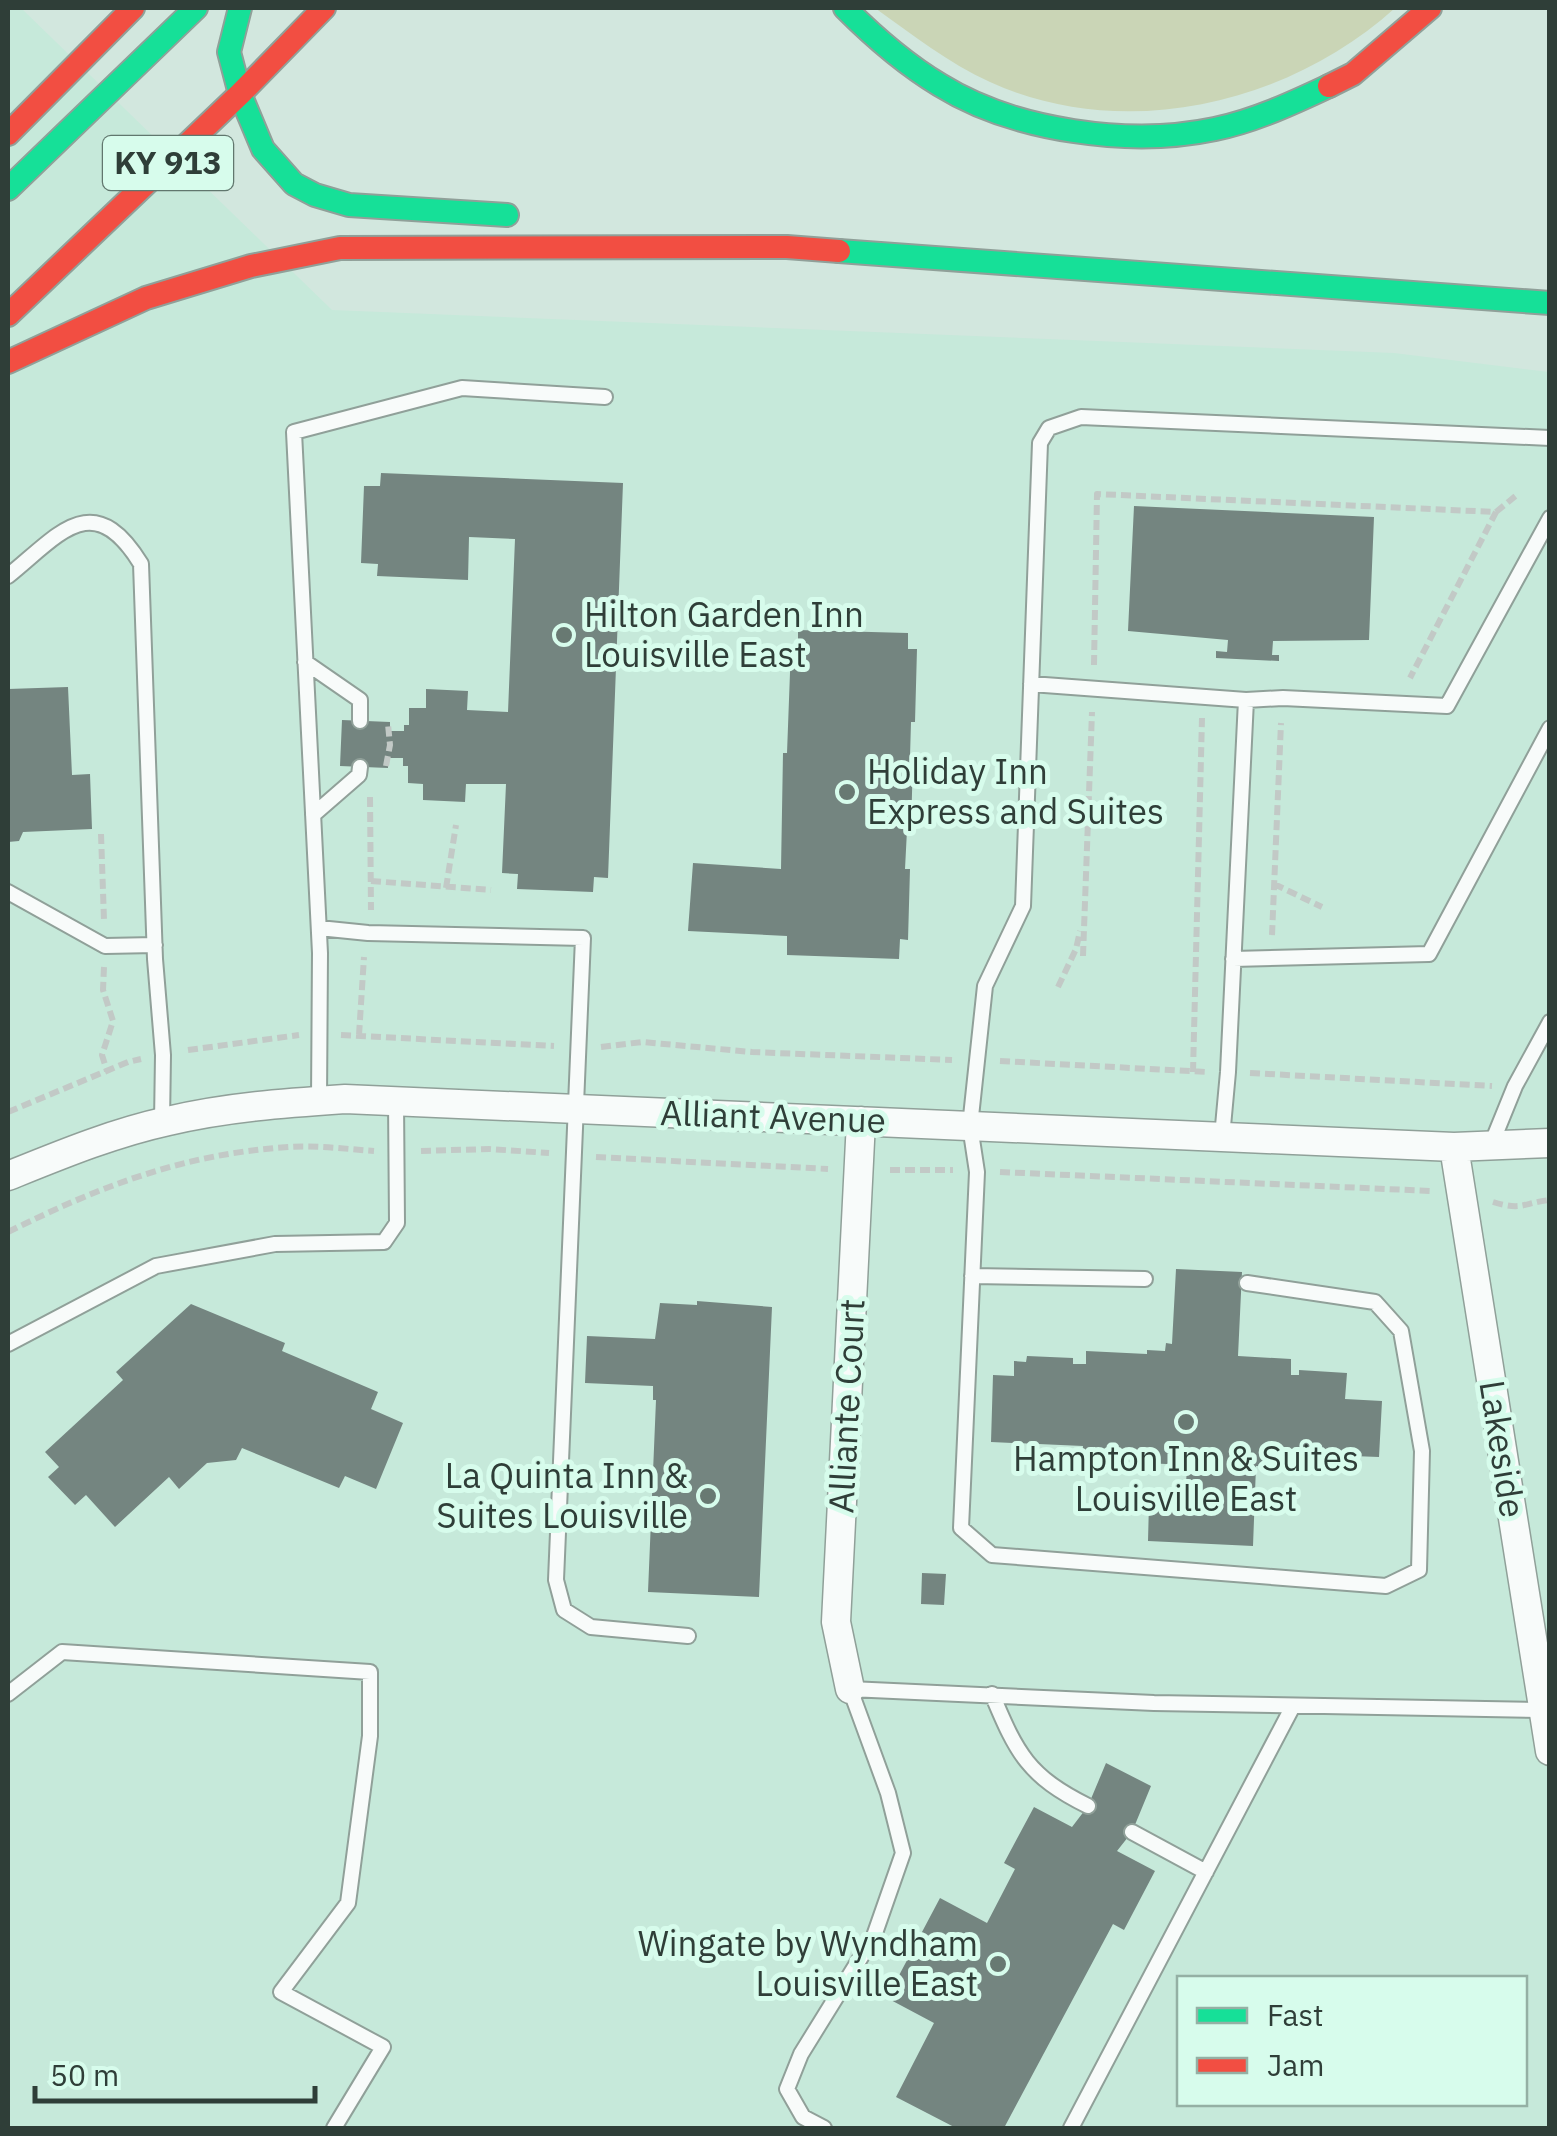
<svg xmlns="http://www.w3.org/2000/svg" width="1557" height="2136" viewBox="0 0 1557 2136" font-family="'IBM Plex Sans',sans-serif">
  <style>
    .built { fill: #c6e9da; fill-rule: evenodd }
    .green { fill: #cad5b6 }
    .building { fill: #748580 }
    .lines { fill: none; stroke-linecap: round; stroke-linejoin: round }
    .lane-casing { stroke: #90a099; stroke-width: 18 }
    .street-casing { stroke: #90a099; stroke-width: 31 }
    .fast-casing { stroke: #90a099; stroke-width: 26 }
    .jam-casing { stroke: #90a099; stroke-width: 26 }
    .path { stroke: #c2c9c6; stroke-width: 6; stroke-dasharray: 10 5; stroke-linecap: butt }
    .lane { stroke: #f8fbfa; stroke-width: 14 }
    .street { stroke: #f8fbfa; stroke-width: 28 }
    .fast { stroke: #16e098; stroke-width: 22 }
    .jam { stroke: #f24e42; stroke-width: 22 }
    .poi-dot { fill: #687972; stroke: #d7fcec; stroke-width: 4 }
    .labels { text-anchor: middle; stroke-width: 10; stroke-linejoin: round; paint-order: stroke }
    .shield { fill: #d7fcec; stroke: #61776e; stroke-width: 2.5 }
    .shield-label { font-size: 32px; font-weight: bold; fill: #2f3e38 }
    .poi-label { font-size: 35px; fill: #2f3e38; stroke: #d7fcec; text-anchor: start }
    .street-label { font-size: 35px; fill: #2f3e38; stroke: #d7fcec }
  </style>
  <rect width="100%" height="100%" fill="#d2e7de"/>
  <path class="built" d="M8 8H21L332 310 1394 353 1549 372V2128H8ZM1180 1978H1524V2104H1180Z"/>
  <path class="green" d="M875 8H1395C1289 104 1124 143 990 82 948 63 913 35 875 8Z"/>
  <path class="building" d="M381 473 623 483 608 878 594 877 593 892 517 889 518 874 502 873 506 784H466L465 802 423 800V784L408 783V766H403V758H388V768L340 766 342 720 390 722V731H404V725H409V708H426V689L468 691 467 710 508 712 515 539 469 537 468 580 377 576 378 564 361 563 364 486H380Z
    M1134 506 1374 517 1369 640 1273 641 1272 655H1279V661L1216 658V651L1227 652 1228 640 1128 631Z
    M798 630 908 633V649H917L915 722H911L910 757H913L911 830H907L905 869H910L908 940 900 939 899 959 787 955V936L688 931 693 863 781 869 783 753H787L791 646H798Z
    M68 687 72 775 90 774 92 829 23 832 19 841 8 842V689Z
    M1176 1269 1242 1272 1238 1356 1291 1359V1375H1299V1370L1347 1373 1345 1399 1382 1401 1379 1457 1326 1455V1462L1290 1461 1289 1467 1256 1466 1253 1546 1148 1541 1149 1503 1185 1505 1187 1465 1082 1460 1083 1446 991 1442 993 1375 1014 1376V1361L1026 1362 1027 1356 1073 1358V1364H1086V1351L1147 1354V1350L1165 1351 1166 1343 1172 1344Z
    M697 1301 772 1307 759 1597 648 1592 656 1400H653V1386L585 1383 587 1336 655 1339 660 1303 697 1305Z
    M191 1304 285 1343 282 1351 378 1392 371 1409 403 1423 376 1489 345 1476 339 1488 242 1448 236 1460 207 1463 179 1489 169 1477 115 1527 86 1495 75 1505 48 1477 59 1467 45 1452 123 1380 116 1372Z
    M922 1573 946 1574 944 1605 921 1604Z
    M1106 1763 1151 1786 1132 1832 1117 1851 1155 1871 1124 1930 1113 1924 1004 2128H956L896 2097 934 2023 887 1998 940 1898 987 1923 1015 1869 1004 1863 1034 1807 1072 1827 1088 1806Z"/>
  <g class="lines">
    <defs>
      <path id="lane" d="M8 576C59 535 93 486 141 564L155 959 163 1055 162 1122
        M305 662 360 700V721
        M1031 684 1246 700
        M313 815 359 775 360 767
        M8 892 105 946 155 945
        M319 928 368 933 583 938 556 1580 564 1610 591 1627 688 1636
        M1233 959 1429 954 1550 728
        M319 1101 320 953 294 432 462 388 605 397
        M1222 1137 1228 1072 1246 700 1283 698 1447 706 1550 518
        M1491 1145 1515 1086 1550 1022
        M972 1276 1145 1279
        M1247 1283 1375 1302 1401 1331 1422 1451 1419 1570 1386 1586 992 1555 961 1528 977 1172 970 1126 985 986 1023 906 1040 443 1049 428 1081 417 1550 438
        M8 1344 156 1266 275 1244 384 1242 397 1223 396 1101
        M8 1694 62 1652 370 1672V1736L348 1903 281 1992 383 2047 334 2128
        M992 1694C1017 1754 1028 1776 1088 1806
        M1132 1832 1206 1872
        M824 2128 803 2117 787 2089 801 2054 874 1936 903 1853 888 1793 850 1689 1154 1703 1543 1710
        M1071 2128 1293 1706"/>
      <path id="street" d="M1454 1147 1550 1751
        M8 1176C60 1155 113 1133 168 1121 227 1107 286 1103 345 1099L1454 1147 1550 1143
        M850 1689 836 1622 861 1121"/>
      <path id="fast" d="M240 8 229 52 240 94 263 149 294 184 315 195 349 205 507 215
        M845 8C874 37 905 64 940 85 1014 131 1130 147 1215 129 1254 121 1293 103 1329 86
        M8 189 196 8
        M839 251 1550 303"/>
      <path id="jam" d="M1329 86 1353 74 1430 8
        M8 134 133 8
        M8 315 240 94 324 8
        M8 362 146 298 251 266 340 248 787 247 839 251"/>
    </defs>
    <use href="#lane" class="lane-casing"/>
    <use href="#street" class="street-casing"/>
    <use href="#fast" class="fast-casing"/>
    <use href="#jam" class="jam-casing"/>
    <path class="path" d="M1496 512 1518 494
      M1094 665 1097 494 1496 512 1410 678
      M386 766 390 745 388 724
      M370 797 371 910
      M101 834 104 920
      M371 881 491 890
      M1274 884 1322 907
      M446 888 456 825
      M1272 935 1281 723
      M1083 956 1092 712
      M104 967 103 990 113 1021 102 1055 107 1071
      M1058 987 1076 949 1080 931
      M341 1035 554 1046
      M359 1035 364 957
      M601 1047 642 1042 752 1052 952 1060
      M188 1050 299 1035
      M1000 1061 1207 1072
      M1193 1072 1202 718
      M1250 1073 1492 1086
      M8 1112 128 1062 141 1059
      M421 1151 489 1149 549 1153
      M596 1157 828 1169
      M890 1170H953
      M1000 1172 1432 1191
      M1493 1202C1523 1211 1522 1203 1550 1200
      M8 1232C101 1186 183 1154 288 1147 316 1145 346 1149 374 1151"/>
    <use href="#lane" class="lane"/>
    <use href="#street" class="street"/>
    <use href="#fast" class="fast"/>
    <use href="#jam" class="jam"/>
  </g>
  <g class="poi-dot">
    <circle cx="564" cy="635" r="10"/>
    <circle cx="847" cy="792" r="10"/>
    <circle cx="1186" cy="1422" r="10"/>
    <circle cx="708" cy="1496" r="10"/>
    <circle cx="998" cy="1964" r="10"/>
  </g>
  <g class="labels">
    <rect class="shield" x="103" y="136" width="130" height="54" rx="8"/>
    <g class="shield-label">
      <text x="168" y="174">KY 913</text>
    </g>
    <g class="poi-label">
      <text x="584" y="627">Hilton Garden Inn<tspan x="584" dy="40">Louisville East</tspan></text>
      <text x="867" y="784">Holiday Inn<tspan x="867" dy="40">Express and Suites</tspan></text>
      <text x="1186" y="1471" text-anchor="middle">Hampton Inn &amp; Suites<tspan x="1186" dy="40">Louisville East</tspan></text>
      <text x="688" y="1488" text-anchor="end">La Quinta Inn &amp;<tspan x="688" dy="40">Suites Louisville</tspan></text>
      <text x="978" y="1956" text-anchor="end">Wingate by Wyndham<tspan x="978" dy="40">Louisville East</tspan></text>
    </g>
    <g class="street-label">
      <text transform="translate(773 1117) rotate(2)" y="12">Alliant Avenue</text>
      <text transform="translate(847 1406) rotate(-87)" y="12">Alliante Court</text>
      <text transform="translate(1502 1449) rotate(81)" y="12">Lakeside</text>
    </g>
  </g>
  <rect width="1557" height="2136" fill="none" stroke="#2f3e38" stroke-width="20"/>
  <rect x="1177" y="1976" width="350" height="130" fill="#d7fcec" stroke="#94b0a4" stroke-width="2.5"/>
  <rect x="1197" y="2008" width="50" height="15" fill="#16e098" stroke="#94b0a4" stroke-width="2.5"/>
  <text x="1267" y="2026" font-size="30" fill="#2f3e38">Fast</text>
  <rect x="1197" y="2058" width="50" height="15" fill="#f24e42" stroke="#94b0a4" stroke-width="2.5"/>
  <text x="1267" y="2076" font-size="30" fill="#2f3e38">Jam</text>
  <path d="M35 2086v15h280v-15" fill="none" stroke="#2f3e38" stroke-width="5"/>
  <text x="50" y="2086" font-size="30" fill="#2f3e38" stroke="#d7fcec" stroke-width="8" paint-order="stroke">50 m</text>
</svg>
